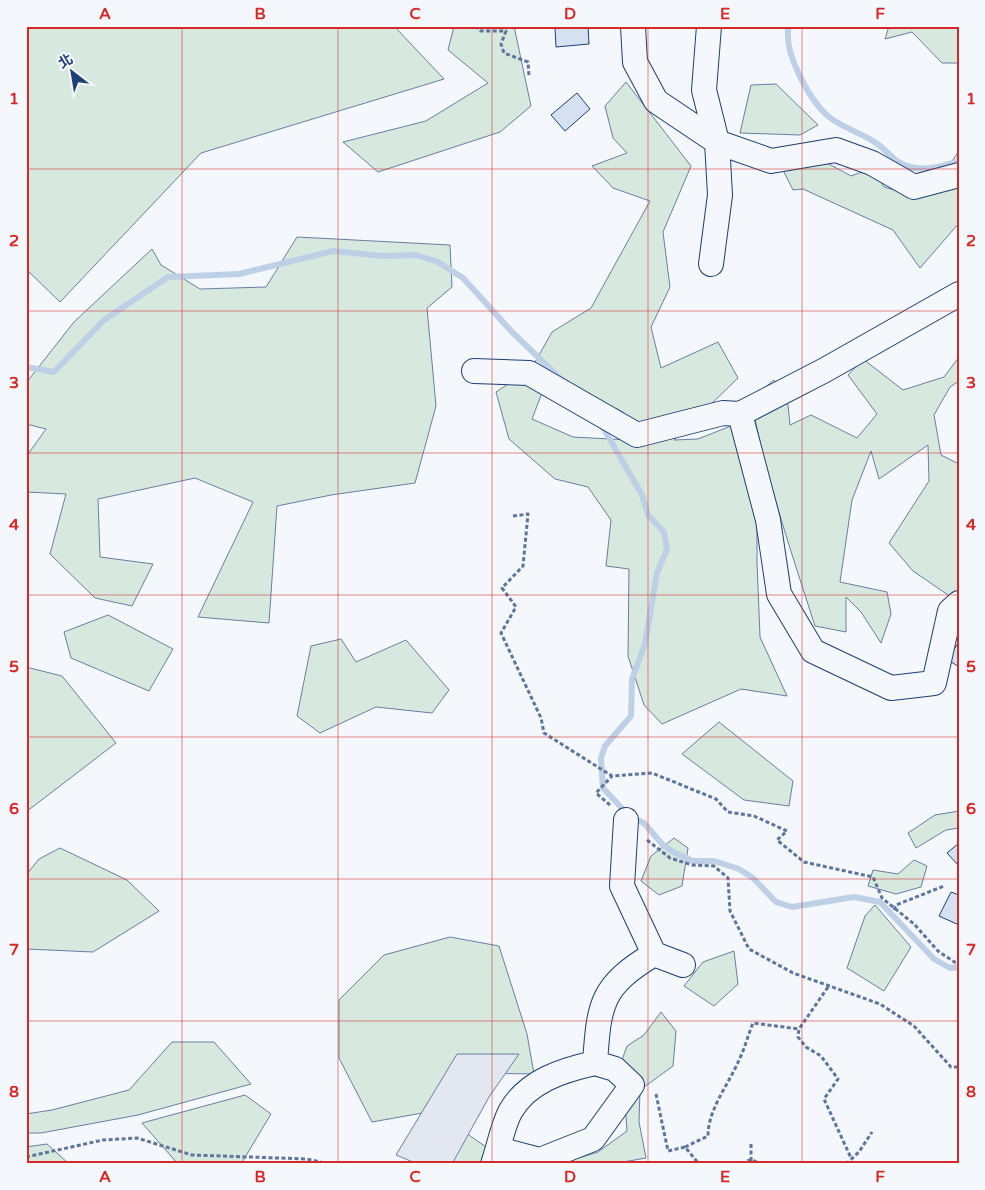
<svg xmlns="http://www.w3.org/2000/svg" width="985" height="1190" viewBox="0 0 985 1190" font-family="'Varela Round','Noto Sans TC',sans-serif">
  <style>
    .green { fill: #d7e8df; stroke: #687fa3; fill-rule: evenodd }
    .parking { fill: #e3e8f0; stroke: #687fa3 }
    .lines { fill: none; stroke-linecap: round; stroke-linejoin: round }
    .stream { stroke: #bed0e5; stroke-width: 6 }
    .building { fill: #d5e0f0; stroke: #1d3f73 }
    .minor-casing { stroke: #1d3f73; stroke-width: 26 }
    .path { stroke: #5e769c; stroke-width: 3; stroke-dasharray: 4 2.5; stroke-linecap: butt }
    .minor { stroke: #f4f7fb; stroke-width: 24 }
    .grid { fill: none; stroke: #d62828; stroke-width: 1; stroke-opacity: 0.55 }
    .neatline { fill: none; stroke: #d62828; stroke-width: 2 }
    .grid-label { font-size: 16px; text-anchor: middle; font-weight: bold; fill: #d62828 }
  </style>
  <rect width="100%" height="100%" fill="#f4f7fb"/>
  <path class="green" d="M26 26H394L444 79 201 153 60 302 26 269Z
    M454 26H514L531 106 500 132 378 172 343 142 426 121 488 83 448 50Z
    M889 26H959V63H942L912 32 885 39Z
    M626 82 691 166 663 232 670 287 651 327 661 368 718 342 738 378 674 440 698 439 731 426 757 506V562L760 637 787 696 741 689 662 724 644 705 628 656 629 569 606 566 611 520 588 487 555 479 509 439 496 392 531 369 552 332 591 308 650 201 613 188 592 166 627 153 613 138 605 106ZM548 377 623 412 629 440 573 437 532 419Z
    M776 84 818 125 800 135 740 133 751 85Z
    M805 151 851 176 873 168 884 187 909 194 941 177 959 151V223L920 268 893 230 803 189 793 190 781 166Z
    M297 237 450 245 452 287 427 308 436 406 415 483 331 495 277 506 269 623 198 617 253 502 195 478 98 499 100 557 153 564 132 606 95 598 50 554 66 494 26 492V457L46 429 26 424V383L74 322 152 249 161 265 200 289 266 287Z
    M959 357V381L950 387 934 415 941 455 959 464V590L951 597 913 571 889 543 929 481 928 445 879 479 871 451 852 500 840 582 887 592 891 614 881 643 861 612 846 597V632L815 626C791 551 765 476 751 399L774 380 788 405 790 425 811 415 857 438 877 414 848 375 863 359 903 390 944 377Z
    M108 615 173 649 149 691 71 658 64 632Z
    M341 639 356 662 406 640 449 690 432 713 376 707 320 733 297 716 311 646Z
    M26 667 62 676 116 743 26 812Z
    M719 722 793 781 789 806 744 800 682 754Z
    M959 811V828L946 830 916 848 908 833 935 815Z
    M674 838 688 848 682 886 659 895 641 881 651 856Z
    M60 848 127 880 159 911 93 952 26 949V875L39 859Z
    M914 860 927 866 921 887 896 894 868 886 873 870 898 874Z
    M875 905 911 947 884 991 847 968 865 916Z
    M450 937 499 946 527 1034 534 1074 471 1073 439 1110 372 1122 339 1058V1000L384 955Z
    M734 951 738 984 714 1006 684 986 703 962Z
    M661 1012 676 1031 673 1066 640 1090 639 1122 646 1158 612 1164H559L598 1152 627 1131 622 1060 627 1046 644 1035Z
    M172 1042H214L251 1084 138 1115 41 1133H26V1114L52 1110 129 1090Z
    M245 1095 271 1114 241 1164H178L142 1123Z
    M449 1121 486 1147 482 1164H432Z
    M47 1144 69 1164H26V1147Z"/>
  <path class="parking" d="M457 1054H519L489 1097 452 1164H418L396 1155Z"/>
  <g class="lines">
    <path class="stream" d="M789 26C782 51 810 101 829 117 843 128 862 133 876 143 888 151 895 164 910 167 927 171 943 166 959 161
      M26 367 54 372 104 320 168 277 239 274 333 251 383 256 416 255 438 262 463 278 513 333 563 381
      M601 424 642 495 648 515 664 532 667 549 657 573 645 644 632 679 631 716 605 746 601 758 603 788 630 817 644 823 663 845 673 852 693 861H714L739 869 753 878 776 902 792 907 854 897 880 902 934 959 950 968 959 967"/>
  </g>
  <path class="building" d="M588 26 589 44 556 47 555 28Z
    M577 93 590 109 565 131 551 115Z
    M959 642V667L947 659Z
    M959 843V866L947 853Z
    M951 892 959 895V925L939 916Z"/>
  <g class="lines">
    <defs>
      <path id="minor" d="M633 26 635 62 656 101 717 142 771 161 836 150 872 163 914 187 959 175
        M709 26 704 90 717 142 720 195 711 264
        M474 371 529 373 637 435 723 413 740 414 768 520 779 594 813 651 891 688 934 683 950 611 959 603
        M740 414 825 370 959 294
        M626 820 622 886 654 954 683 965
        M498 1149 540 1160 593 1139 632 1085 615 1069 595 1063
        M493 1164C499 1147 502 1128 510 1112 527 1081 563 1070 595 1063 599 1003 601 986 654 954"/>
    </defs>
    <use href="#minor" class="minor-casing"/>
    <path class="path" d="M475 26 481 31H506L501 44 504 53 528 62 529 77
      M513 516 528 514 523 566 502 588 516 607 501 633 541 718 544 733 612 776 652 773 716 799 728 812 754 816 787 831 777 840 804 862 873 877 882 898 914 924 938 951 959 965
      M610 805 596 793 612 776
      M647 840 670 858 692 865 714 866 728 878 730 911 749 949 793 973 880 1004 914 1026 951 1067H959
      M894 910 896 905 944 886
      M828 987 799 1029 798 1037 806 1047 821 1056 838 1079 824 1099 851 1158
      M656 1094 668 1151 685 1147 699 1164
      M751 1144V1164
      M685 1147 708 1136C708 1109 729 1084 739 1060 745 1048 748 1035 753 1023L799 1029
      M26 1157 103 1140 137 1138 192 1155 307 1159 329 1164
      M742 1164 751 1159 760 1164
      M846 1164 859 1152 872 1132"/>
    <use href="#minor" class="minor"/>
  </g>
  <path class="grid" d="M182 26V1164M338 26V1164M492 26V1164M648 26V1164M802 26V1164M26 169H959M26 311H959M26 453H959M26 595H959M26 737H959M26 879H959M26 1021H959"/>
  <rect width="985" height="1190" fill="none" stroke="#f4f7fb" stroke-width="55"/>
  <g transform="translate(72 72) rotate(329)" stroke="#f4f7fb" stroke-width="4" paint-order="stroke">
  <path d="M0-4L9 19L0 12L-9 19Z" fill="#1d3f73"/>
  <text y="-8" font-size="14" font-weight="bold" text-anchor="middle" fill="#1d3f73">北</text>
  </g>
  <rect x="28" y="28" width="930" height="1134" class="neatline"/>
  <g class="grid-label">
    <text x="105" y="19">A</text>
    <text x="260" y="19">B</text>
    <text x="415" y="19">C</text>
    <text x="570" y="19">D</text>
    <text x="725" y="19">E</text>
    <text x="880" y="19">F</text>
    <text x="14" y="104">1</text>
    <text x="971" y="104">1</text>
    <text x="14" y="246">2</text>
    <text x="971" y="246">2</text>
    <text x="14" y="388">3</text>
    <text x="971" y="388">3</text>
    <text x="14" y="530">4</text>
    <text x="971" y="530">4</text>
    <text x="14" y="672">5</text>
    <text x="971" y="672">5</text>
    <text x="14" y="814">6</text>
    <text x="971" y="814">6</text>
    <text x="14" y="955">7</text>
    <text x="971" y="955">7</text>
    <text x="14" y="1097">8</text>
    <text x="971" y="1097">8</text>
    <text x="105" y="1182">A</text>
    <text x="260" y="1182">B</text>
    <text x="415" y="1182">C</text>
    <text x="570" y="1182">D</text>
    <text x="725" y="1182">E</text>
    <text x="880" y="1182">F</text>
  </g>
</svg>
